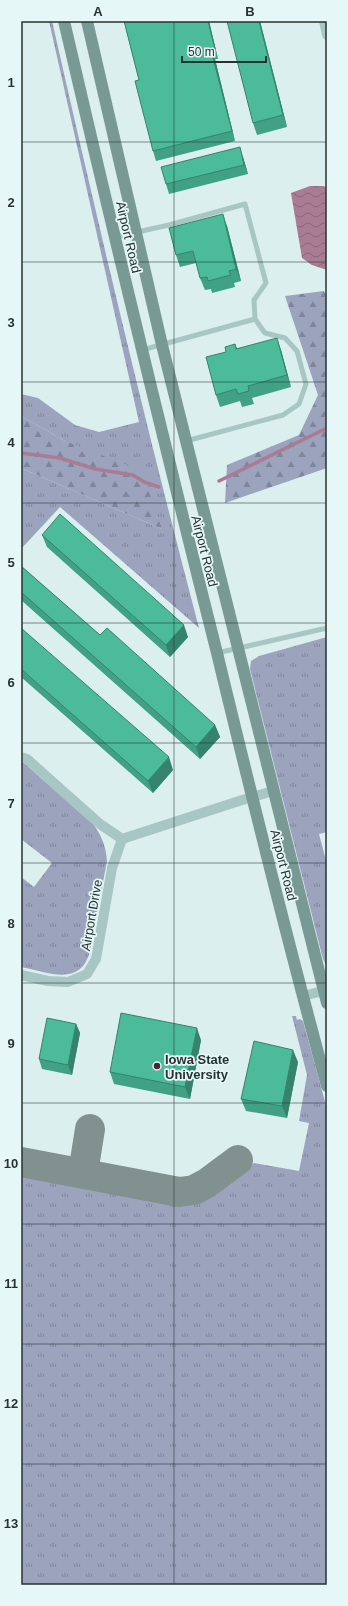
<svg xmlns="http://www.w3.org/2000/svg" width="348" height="1606" viewBox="0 0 348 1606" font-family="Helvetica,sans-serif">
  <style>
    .grass { fill: url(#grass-tufts) }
    .forest { fill: url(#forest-firs) }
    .water { fill: url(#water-waves) }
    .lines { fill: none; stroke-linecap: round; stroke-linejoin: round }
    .stream { stroke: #aa7c93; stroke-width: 3.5 }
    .taxiway { stroke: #819190; stroke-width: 30 }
    .lane { stroke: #a8c6c3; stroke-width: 5 }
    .street { stroke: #a8c6c3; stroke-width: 10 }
    .secondary { stroke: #799994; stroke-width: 12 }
    .wall { fill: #41a184 }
    .shaded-wall { fill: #35836c }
    .building { fill: #4cbb9a; stroke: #35836c }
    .grid { fill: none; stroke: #273331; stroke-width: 1; stroke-opacity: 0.55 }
    .poi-dot { fill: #512138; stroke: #e6f7f7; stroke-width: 1.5 }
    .labels { text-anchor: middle; stroke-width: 3.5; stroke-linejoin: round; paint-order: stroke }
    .street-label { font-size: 13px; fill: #273331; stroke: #e6f7f7 }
    .poi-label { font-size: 13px; font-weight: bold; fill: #273331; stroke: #e6f7f7; text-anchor: start }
    .neatline { fill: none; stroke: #273331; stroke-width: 1.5 }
    .grid-label { font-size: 13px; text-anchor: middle; font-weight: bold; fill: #273331 }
  </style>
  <defs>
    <pattern id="grass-tufts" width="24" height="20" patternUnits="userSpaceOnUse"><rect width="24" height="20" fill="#9ca3bd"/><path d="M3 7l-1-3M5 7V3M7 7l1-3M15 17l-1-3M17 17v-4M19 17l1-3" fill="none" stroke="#7f859a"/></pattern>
    <pattern id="forest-firs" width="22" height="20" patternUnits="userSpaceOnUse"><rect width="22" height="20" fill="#9ca3bd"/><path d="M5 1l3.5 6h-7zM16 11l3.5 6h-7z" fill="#7f859a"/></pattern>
    <pattern id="water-waves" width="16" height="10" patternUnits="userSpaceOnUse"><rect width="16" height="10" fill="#aa7c93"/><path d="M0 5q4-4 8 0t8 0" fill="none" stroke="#8a6679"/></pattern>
  </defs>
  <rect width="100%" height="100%" fill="#dbefef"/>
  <path class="grass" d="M49 21H52C98 224 146 427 199 628L60 507 21 549V468L162 529 65 441 21 416V394L38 398 75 425 99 432 139 422Z
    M327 637V832L319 834 327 864V967L323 959 250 669 251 661 259 656Z
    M21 763H24L94 825C102 837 106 846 107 861L89 955C87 959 85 965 81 968 66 982 39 970 21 967V877L34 887 52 863 21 839Z
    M292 1016H296L297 1020 300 1019 303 1021 327 1109V1585H21V1169L178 1199 207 1195 254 1163 299 1171 309 1123 299 1121 307 1075Z"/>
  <path class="forest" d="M324 291 327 298V468L225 503 227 465 299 435 318 395 285 296Z
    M21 416 65 441 142 471 162 529 21 468Z"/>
  <path class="water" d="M310 186H323L327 187V270L312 265 302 258 291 193Z"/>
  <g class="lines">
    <path class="stream" d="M21 453 60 458 95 469 133 475 144 482 159 487
      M219 481 327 428"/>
    <path class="taxiway" d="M21 1162 179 1192 194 1190 207 1183 238 1160
      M83 1173 90 1129"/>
    <path class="lane" d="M115 237 169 225 245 204 266 283 254 300 255 319 142 350
      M186 441 283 415 299 404 306 384 297 351 285 338 265 333 255 319
      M217 653 327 628"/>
    <path class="street" d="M324 21 327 35
      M21 757 27 759 100 824 122 839 112 868 96 959 87 974 68 982 48 981 21 975
      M122 839 239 801 273 791
      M303 996 327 990"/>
    <path class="secondary" d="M64 21C113 232 164 443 217 653 252 798 288 943 327 1086
      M87 21 162 345 327 1003"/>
  </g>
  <path class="wall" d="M124 21H209L218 59H215L235 141 156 161 153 151 139 80Z
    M260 21 287 127 257 135 253 123Z
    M243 157 248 174 169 194 166 184Z
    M227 226 241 281 234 283 235 287 212 293 211 289 205 290 200 278 196 263 180 267 176 255Z
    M235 344 237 348 281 350 291 387 252 398 254 404 242 407 240 401 220 407 216 395 226 352Z
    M42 535 188 637 170 657 47 547Z
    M21 566 100 635 215 725 220 737 200 759 21 600Z
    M21 628 173 770 153 793 21 677Z
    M76 1024 80 1033 72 1075 42 1069 39 1059Z
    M201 1040 190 1099 114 1084 110 1072Z
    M298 1062 287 1118 246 1111 241 1099Z"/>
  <path class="shaded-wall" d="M208 21H209L218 59 215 49Z
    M259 21H260L287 127 283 115Z
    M211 50 215 59 235 141 232 131Z
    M240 147 243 157 248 174 244 165Z
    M223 214 227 226 241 281 236 269Z
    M277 338 281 350 291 387 287 375Z
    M184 625 188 637 170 657 166 645Z
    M215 725 220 737 200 759 196 747Z
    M169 757 173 770 153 793 148 781Z
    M76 1024 80 1033 72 1075 68 1065Z
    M197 1028 201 1040 190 1099 185 1087Z
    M293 1050 298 1062 287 1118 282 1106Z"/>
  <path class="building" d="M124 21H208L215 49 211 50 232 131 153 151 135 81 139 80Z
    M227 21H259L283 115 253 123Z
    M240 147 244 165 166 184 161 167Z
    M223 214 236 269 229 271 231 275 208 281 207 277 200 278 193 251 176 255 169 228Z
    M277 338 287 375 248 386 249 391 238 394 236 389 216 395 206 357 226 352 225 347 235 344 236 349Z
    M60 514 184 625 166 645 42 535Z
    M21 566 100 635 107 628 215 725 196 747 21 592Z
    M21 628 169 757 148 781 21 669Z
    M121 1013 197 1028 185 1087 110 1072Z
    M47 1018 76 1024 68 1065 39 1059Z
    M254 1041 293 1050 282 1106 241 1099Z"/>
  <path class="grid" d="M174 21V1585M21 142H327M21 262H327M21 382H327M21 503H327M21 623H327M21 743H327M21 863H327M21 983H327M21 1103H327M21 1224H327M21 1344H327M21 1464H327"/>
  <circle class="poi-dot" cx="157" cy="1066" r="4"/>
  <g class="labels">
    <g class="street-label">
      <text transform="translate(129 237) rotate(77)" y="5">Airport Road</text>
      <text transform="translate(205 551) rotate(76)" y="5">Airport Road</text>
      <text transform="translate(284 865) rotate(76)" y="5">Airport Road</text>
      <text transform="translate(91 915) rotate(-80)" y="5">Airport Drive</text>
    </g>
    <g class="poi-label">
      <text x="165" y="1064">Iowa State<tspan x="165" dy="15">University</tspan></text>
    </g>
  </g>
  <rect width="348" height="1606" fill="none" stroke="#e6f7f7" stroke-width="44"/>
  <path d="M182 56v6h84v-6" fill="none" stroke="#273331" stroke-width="2"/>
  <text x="188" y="56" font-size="12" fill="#273331" stroke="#e6f7f7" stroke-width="3" paint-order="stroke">50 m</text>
  <rect x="22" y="22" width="304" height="1562" class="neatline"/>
  <g class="grid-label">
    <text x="98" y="16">A</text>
    <text x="250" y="16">B</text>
    <text x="11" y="87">1</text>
    <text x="11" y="207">2</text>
    <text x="11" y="327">3</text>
    <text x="11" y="447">4</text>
    <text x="11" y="567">5</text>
    <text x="11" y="687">6</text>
    <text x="11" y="808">7</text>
    <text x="11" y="928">8</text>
    <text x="11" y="1048">9</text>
    <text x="11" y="1168">10</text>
    <text x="11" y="1288">11</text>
    <text x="11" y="1408">12</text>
    <text x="11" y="1528">13</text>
  </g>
</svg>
